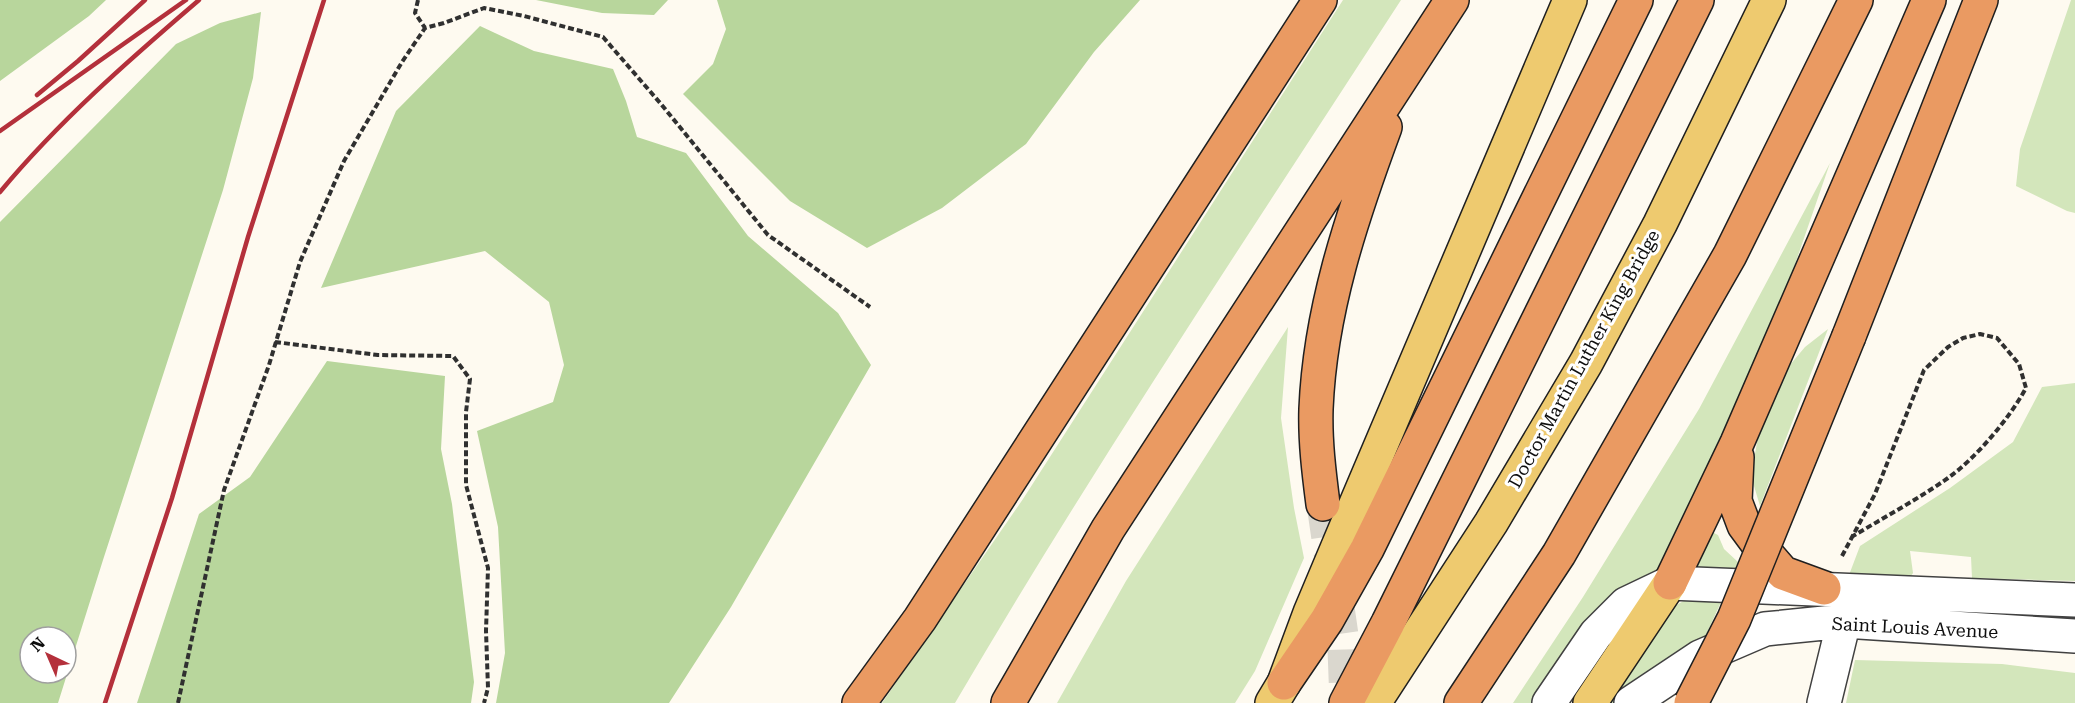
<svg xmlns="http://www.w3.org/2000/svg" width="2075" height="703" viewBox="0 0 2075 703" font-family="'Roboto Serif',serif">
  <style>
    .green { fill: #d3e6bb }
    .forest { fill: #b8d69c; fill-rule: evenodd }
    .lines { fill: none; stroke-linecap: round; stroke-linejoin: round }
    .highway-tunnel { stroke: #dad7ce; stroke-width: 33; stroke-dasharray: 33 16; stroke-linecap: butt }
    .minor-casing { stroke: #414141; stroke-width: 36 }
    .major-casing { stroke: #1f1f1f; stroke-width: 36 }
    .highway-casing { stroke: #1f1f1f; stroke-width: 36 }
    .path { stroke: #303030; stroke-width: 4; stroke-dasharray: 6 3; stroke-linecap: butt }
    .minor { stroke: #fff; stroke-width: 33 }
    .major { stroke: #eeca6f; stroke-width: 33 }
    .highway { stroke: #ea9a62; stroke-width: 33 }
    .rail { stroke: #b4303b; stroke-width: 4.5 }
    .highway-bridge-casing { stroke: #1f1f1f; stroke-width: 36; stroke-linecap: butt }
    .highway-bridge { stroke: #ea9a62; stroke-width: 33 }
    .labels { text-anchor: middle; stroke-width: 6; stroke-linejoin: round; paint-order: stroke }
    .street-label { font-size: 18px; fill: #0e0e0e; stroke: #fff }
  </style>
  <rect width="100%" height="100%" fill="#fefaf0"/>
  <path class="green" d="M1343 0H1401C1250 233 1095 464 955 703H882L1023 499Z
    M2071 0H2075V213L2067 211 2016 186 2020 149Z
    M1830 163 1774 325 1659 574 1537 703H1513L1583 597 1699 409Z
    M1288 327 1281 418 1294 508 1304 558 1255 671 1235 703H1057L1126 581Z
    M1828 329 1760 506 1751 476 1760 426 1779 378 1805 347Z
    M2075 383V581L1972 578 1971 557 1910 551 1913 573 1907 582 1849 575 1860 546 1950 488 2013 442 2042 387Z
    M1712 532 1718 535 1724 549 1738 562 1734 572 1698 569 1696 563Z
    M1689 598 1722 600 1705 637 1677 651 1639 680 1615 703H1608L1671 608Z
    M1855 660 2002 664 2075 673V703H1846Z"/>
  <path class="forest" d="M0 0H106L89 16 0 81Z
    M536 0H668L654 15 602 13Z
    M717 0H1140L1094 52 1026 144 942 208 867 248 790 201 683 94 713 64 726 29Z
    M261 12 253 78 223 190 103 560 58 703H0V222L176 44 220 23ZM30 637H66V673H30Z
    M480 26 534 51 613 69 626 101 637 137 686 153 748 236 838 313 871 365 731 607 669 703H496L505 653 498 527 477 431 553 402 564 365 549 302 485 251 321 288 396 111Z
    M327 361 445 376 441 449 452 504 474 682 471 703H137L199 514 250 477Z"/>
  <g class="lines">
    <path class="highway-tunnel" d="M1323 504 1344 649 1346 703"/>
    <defs>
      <path id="minor" d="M1549 703 1596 634 1626 604 1670 583 2075 600
        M1631 703 1700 657 1765 629 1844 621 2075 636
        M1824 703 1844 621"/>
      <path id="major" d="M1272 703 1284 683 1310 613 1350 518 1570 0
        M1374 703 1491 523 1586 363 1660 224 1769 0
        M1590 703 1670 583"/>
      <path id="highway" d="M1849 336 1981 0
        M1737 457 1735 501 1744 525 1758 544 1783 573 1824 588
        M1323 504C1319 473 1315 441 1316 409 1320 311 1351 219 1385 127
        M1670 583 1737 443 1929 0
        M1284 683 1327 620 1367 549 1636 0
        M859 703 920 619 1320 0
        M1008 703 1108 529 1452 0
        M1346 703 1388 623 1697 0
        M1461 703 1559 554 1730 255 1856 0"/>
    </defs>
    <use href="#minor" class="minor-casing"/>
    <use href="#major" class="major-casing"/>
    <use href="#highway" class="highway-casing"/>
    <path class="path" d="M418 0 415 13 425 28
      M275 342 378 355 453 356 470 379 466 412V485L488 568 486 631 488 688 484 703
      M1842 556 1875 494 1924 370 1948 347 1963 338 1980 334 1997 338 2019 364 2026 388C2009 419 1976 458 1948 478 1918 499 1885 517 1853 536
      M178 703 224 490 269 365 300 262 344 161 402 62 425 28 444 23 484 8 524 16 603 37 661 104 768 235 870 307"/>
    <use href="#minor" class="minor"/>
    <use href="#major" class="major"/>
    <use href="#highway" class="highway"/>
    <path class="rail" d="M37 95 78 61 145 0
      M0 131 186 0
      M0 192C59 121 129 60 199 0
      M105 703 172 498 248 237 324 0"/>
    <defs>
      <path id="highway-bridge" d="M1691 703 1734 619 1849 336"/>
    </defs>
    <use href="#highway-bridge" class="highway-bridge-casing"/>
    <use href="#highway-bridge" class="highway-bridge"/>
  </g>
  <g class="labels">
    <g class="street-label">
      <text transform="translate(1584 359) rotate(-61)" y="6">Doctor Martin Luther King Bridge</text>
      <text transform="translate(1915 628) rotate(3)" y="6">Saint Louis Avenue</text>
    </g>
  </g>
  <g transform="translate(48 655) rotate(316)"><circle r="28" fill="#ffffff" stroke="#9f9f9f" stroke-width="1.5"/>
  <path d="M0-4.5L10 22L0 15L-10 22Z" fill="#b4303b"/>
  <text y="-9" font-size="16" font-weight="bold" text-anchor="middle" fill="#0e0e0e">N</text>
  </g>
</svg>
